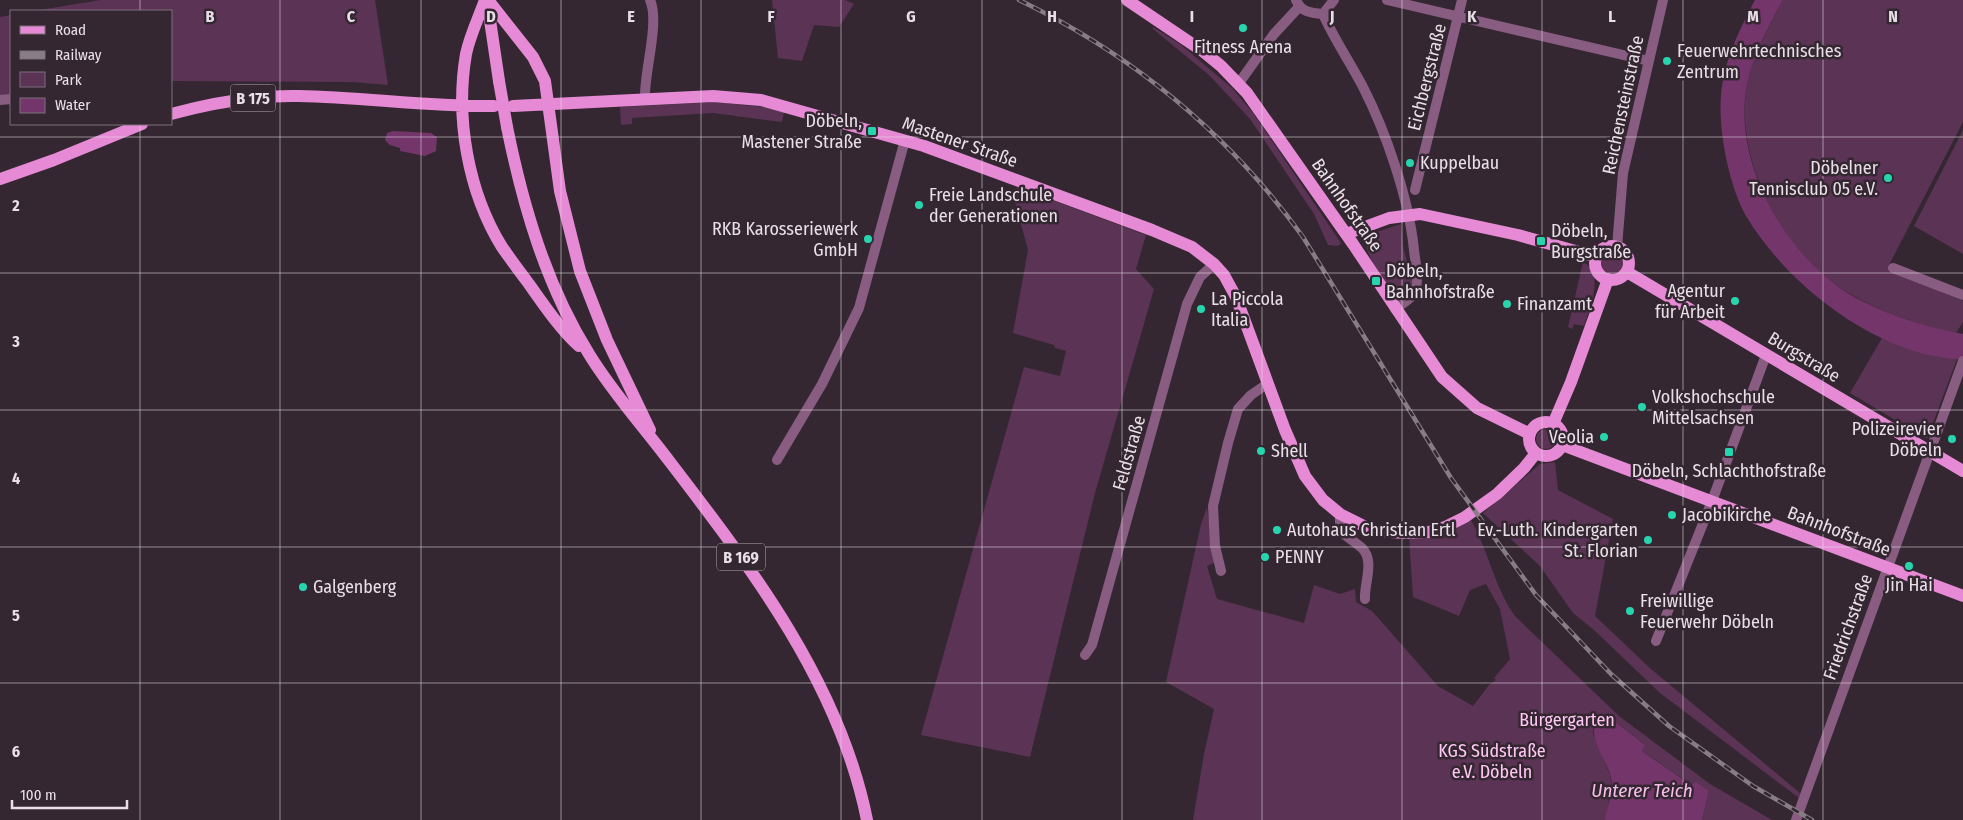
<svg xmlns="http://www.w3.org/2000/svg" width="1963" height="820" viewBox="0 0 1963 820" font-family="'Fira Sans Condensed',sans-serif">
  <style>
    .green { fill: #5b3354 }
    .water { fill: #74356a }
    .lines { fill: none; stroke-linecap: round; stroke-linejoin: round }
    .minor { stroke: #895d81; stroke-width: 10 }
    .major { stroke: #e68ad6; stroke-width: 12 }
    .rail-casing { stroke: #887d85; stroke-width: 4.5 }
    .rail { stroke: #342731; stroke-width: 2.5; stroke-dasharray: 8; stroke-linecap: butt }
    .major-bridge { stroke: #e68ad6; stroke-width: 12 }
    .grid { fill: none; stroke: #e9e0e7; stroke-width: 1; stroke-opacity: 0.55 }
    .poi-dot { fill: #26d5ae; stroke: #342731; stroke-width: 2 }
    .labels { text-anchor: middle; stroke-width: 5; stroke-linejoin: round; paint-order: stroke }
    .shield { fill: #342731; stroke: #b3a8b0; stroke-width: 1 }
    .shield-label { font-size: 16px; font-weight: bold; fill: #e9e0e7 }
    .poi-label { font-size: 18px; fill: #e9e0e7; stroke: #342731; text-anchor: start }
    .street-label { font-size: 18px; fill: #e9e0e7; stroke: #342731 }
    .park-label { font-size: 18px; fill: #ffc7f3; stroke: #342731 }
    .water-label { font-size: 19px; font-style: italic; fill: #f6beeb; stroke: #342731 }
    .grid-label { font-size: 16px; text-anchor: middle; font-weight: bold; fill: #e9e0e7; stroke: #342731; stroke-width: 5; stroke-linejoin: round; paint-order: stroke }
  </style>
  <rect width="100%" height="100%" fill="#342731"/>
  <path class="green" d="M101 0H375L388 85 353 82 171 81V11H33Z
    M772 0H845L854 4 839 27 814 25 802 61 778 58Z
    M1783 0H1963V122L1889 265 1900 274 1963 301V322L1956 333C1910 323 1862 306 1825 277 1772 235 1733 146 1748 80 1755 52 1769 25 1783 0Z
    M11 15V96L0 98V17Z
    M1153 27 1180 44 1232 88 1253 113 1341 243 1338 246 1328 245 1314 214 1250 119 1209 75 1153 29Z
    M715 102 764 107 784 112 782 122 713 113 632 118V124L621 125 620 107Z
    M1963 130V254L1914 226Z
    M1017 187 1146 235 1136 269 1154 289 1095 493 1030 757 921 735 1024 367 1060 376 1066 351 1055 348 1054 345 1013 333 1028 250 1015 202Z
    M1401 224 1403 246 1412 282 1404 296 1398 298C1387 288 1367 258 1366 243L1376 232Z
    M1601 263a11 11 0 1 1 22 0a11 11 0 1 1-22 0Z
    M1583 262C1606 274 1589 308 1584 326L1574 324 1572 329 1568 327Z
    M1882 338 1922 352 1957 359 1927 439 1850 393Z
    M1536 439a10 10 0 1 1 20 0a10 10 0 1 1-20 0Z
    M1555 462 1558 490 1613 519 1595 616 1651 669 1800 793 1799 798 1660 693 1594 630 1573 613 1540 566 1483 513 1540 464Z
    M1207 507 1214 563 1207 566 1217 599 1304 623 1314 585 1340 594 1355 589 1356 602 1372 611 1438 686 1473 706 1489 685 1496 680 1494 678 1510 659 1500 609 1486 584 1470 590 1459 616 1413 597 1409 537 1471 520C1489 552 1494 586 1515 616L1619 716 1710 784 1772 820H1702L1709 791C1683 783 1665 765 1642 751L1644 744 1604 713 1593 726V733L1610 775 1612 786 1605 820H1193L1204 754 1214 709 1166 682 1201 524Z"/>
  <path class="water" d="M1755 0H1783C1769 25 1755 51 1748 80 1729 162 1789 265 1862 301 1894 317 1928 327 1963 334V359C1880 358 1787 285 1746 216 1729 186 1718 130 1721 95 1724 60 1739 31 1755 0Z
    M393 131 431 133 437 137 436 151 425 156 400 151V148L390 145 385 140 387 133Z
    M1604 713 1645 745 1642 751 1691 785 1696 782 1709 791 1702 820H1605C1606 809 1612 797 1612 785 1611 762 1588 745 1595 718Z"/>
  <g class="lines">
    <path class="minor" d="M1296 0C1301 12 1311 13 1323 14L1334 0
      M1387 0 1649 61
      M1323 14C1334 39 1350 62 1363 87 1386 132 1409 199 1414 250 1415 261 1419 276 1416 288 1413 298 1403 303 1395 309
      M1239 83 1274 34 1299 7
      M645 98C644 72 660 22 650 0
      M0 100 11 99
      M1415 190 1462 0
      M1617 247 1623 173 1663 0
      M1893 268 1963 295
      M777 460 822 384 859 308 905 140
      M1340 514V531C1347 537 1355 542 1362 548 1375 561 1364 583 1365 599
      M1221 571 1215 546 1213 506 1228 443 1238 409 1251 395 1267 384
      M1656 641 1712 501 1766 355
      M1085 655 1092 645 1187 304 1200 277 1214 264
      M1796 820 1963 361"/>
    <path class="major" d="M485 0C479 17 470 35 466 54 455 118 468 192 502 247 511 260 520 272 529 284 544 305 560 329 579 346
      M487 0 499 81
      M488 0 533 57 545 81 560 191 580 271 607 340 650 430
      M1127 0 1204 52 1221 66 1247 93 1353 244 1442 377 1477 408 1530 434
      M513 106 713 96 761 100 924 146 1152 230 1192 247 1214 264 1224 275 1236 297 1285 430 1305 476 1323 500 1340 514 1364 526 1377 531 1404 533 1429 532 1445 527 1465 517 1497 494 1524 468 1536 453
      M171 114C212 103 256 95 299 96 364 97 429 107 494 106
      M507 127C523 206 546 285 589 354 612 392 643 426 670 462 752 569 840 684 867 820
      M0 179 54 160 142 124
      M1346 234 1389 218 1420 214 1518 235 1597 257
      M1595 263a17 17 0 1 1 34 0a17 17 0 1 1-34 0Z
      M1627 272 1963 471
      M1529 439a17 17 0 1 1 34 0a17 17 0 1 1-34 0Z
      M1553 424 1571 382 1608 279
      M1562 445 1963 596"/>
    <defs>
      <path id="rail" d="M1019 0C1133 55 1229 134 1303 237L1451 478 1536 595 1611 674 1669 726 1753 786 1812 820"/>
    </defs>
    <use href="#rail" class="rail-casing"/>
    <use href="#rail" class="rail"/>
    <path class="major-bridge" d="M499 81 507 127"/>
  </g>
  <path class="grid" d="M140 0V11M280 0V820M421 0V820M561 0V820M701 0V820M841 0V820M982 0V820M1122 0V820M1262 0V820M1402 0V820M1542 0V820M1683 0V820M1823 0V820M140 124V820M0 137H1963M0 273H1963M0 410H1963M0 547H1963M0 683H1963"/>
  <g class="poi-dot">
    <circle cx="1243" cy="28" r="5"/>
    <circle cx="1667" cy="61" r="5"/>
    <rect x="867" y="126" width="10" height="10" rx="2.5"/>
    <circle cx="1410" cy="163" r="5"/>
    <circle cx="1888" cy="178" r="5"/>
    <circle cx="919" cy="205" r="5"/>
    <circle cx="868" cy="239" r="5"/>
    <rect x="1536" y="236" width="10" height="10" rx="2.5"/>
    <rect x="1371" y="276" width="10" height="10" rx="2.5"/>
    <circle cx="1735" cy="301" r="5"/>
    <circle cx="1507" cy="304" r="5"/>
    <circle cx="1201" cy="309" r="5"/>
    <circle cx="1642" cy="407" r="5"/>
    <circle cx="1604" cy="437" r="5"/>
    <circle cx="1952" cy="439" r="5"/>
    <circle cx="1261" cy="451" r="5"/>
    <rect x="1724" y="447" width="10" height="10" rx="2.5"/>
    <circle cx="1672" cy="515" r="5"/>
    <circle cx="1277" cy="530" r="5"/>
    <circle cx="1648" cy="540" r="5"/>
    <circle cx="1265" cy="557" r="5"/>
    <circle cx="1909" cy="566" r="5"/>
    <circle cx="303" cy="587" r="5"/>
    <circle cx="1630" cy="611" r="5"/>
  </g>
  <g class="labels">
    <g class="shield">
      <rect x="230.5" y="84.5" width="45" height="27" rx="4"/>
      <rect x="717" y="543.5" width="48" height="27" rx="4"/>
    </g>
    <g class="shield-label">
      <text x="253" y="104">B 175</text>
      <text x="741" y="563">B 169</text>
    </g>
    <g class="poi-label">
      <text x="1243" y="53" text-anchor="middle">Fitness Arena</text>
      <text x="1677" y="57">Feuerwehrtechnisches<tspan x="1677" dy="21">Zentrum</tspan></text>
      <text x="862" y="127" text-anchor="end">Döbeln,<tspan x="862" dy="21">Mastener Straße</tspan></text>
      <text x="1420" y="169">Kuppelbau</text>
      <text x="1878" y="174" text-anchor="end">Döbelner<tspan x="1878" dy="21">Tennisclub 05 e.V.</tspan></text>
      <text x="929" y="201">Freie Landschule<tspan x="929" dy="21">der Generationen</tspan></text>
      <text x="858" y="235" text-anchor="end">RKB Karosseriewerk<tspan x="858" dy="21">GmbH</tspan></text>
      <text x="1551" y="237">Döbeln,<tspan x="1551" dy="21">Burgstraße</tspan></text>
      <text x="1386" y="277">Döbeln,<tspan x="1386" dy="21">Bahnhofstraße</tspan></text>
      <text x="1725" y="297" text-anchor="end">Agentur<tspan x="1725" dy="21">für Arbeit</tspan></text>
      <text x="1211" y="305">La Piccola<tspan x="1211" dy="21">Italia</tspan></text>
      <text x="1517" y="310">Finanzamt</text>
      <text x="1652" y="403">Volkshochschule<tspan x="1652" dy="21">Mittelsachsen</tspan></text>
      <text x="1942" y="435" text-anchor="end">Polizeirevier<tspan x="1942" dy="21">Döbeln</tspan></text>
      <text x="1594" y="443" text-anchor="end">Veolia</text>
      <text x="1271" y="457">Shell</text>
      <text x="1729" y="477" text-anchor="middle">Döbeln, Schlachthofstraße</text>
      <text x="1682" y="521">Jacobikirche</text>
      <text x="1287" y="536">Autohaus Christian Ertl</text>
      <text x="1638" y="536" text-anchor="end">Ev.-Luth. Kindergarten<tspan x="1638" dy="21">St. Florian</tspan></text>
      <text x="1275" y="563">PENNY</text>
      <text x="1909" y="591" text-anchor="middle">Jin Hai</text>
      <text x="313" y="593">Galgenberg</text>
      <text x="1640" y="607">Freiwillige<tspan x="1640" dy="21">Feuerwehr Döbeln</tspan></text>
    </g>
    <g class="street-label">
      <text transform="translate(1427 77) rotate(-76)" y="6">Eichbergstraße</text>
      <text transform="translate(1623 105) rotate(-78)" y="6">Reichensteinstraße</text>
      <text transform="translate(960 142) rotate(19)" y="6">Mastener Straße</text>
      <text transform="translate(1347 205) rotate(55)" y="6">Bahnhofstraße</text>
      <text transform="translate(1804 357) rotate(31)" y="6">Burgstraße</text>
      <text transform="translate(1129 453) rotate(-74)" y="6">Feldstraße</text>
      <text transform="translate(1839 531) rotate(21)" y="6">Bahnhofstraße</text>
      <text transform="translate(1848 627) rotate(-70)" y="6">Friedrichstraße</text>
    </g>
    <g class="park-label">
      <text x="1567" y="726">Bürgergarten</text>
      <text x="1492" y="757">KGS Südstraße<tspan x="1492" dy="21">e.V. Döbeln</tspan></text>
    </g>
    <g class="water-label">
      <text x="1642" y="797">Unterer Teich</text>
    </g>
  </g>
  <g class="grid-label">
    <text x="210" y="22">B</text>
    <text x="351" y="22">C</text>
    <text x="491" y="22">D</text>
    <text x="631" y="22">E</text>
    <text x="771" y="22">F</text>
    <text x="911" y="22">G</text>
    <text x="1052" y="22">H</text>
    <text x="1192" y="22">I</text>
    <text x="1332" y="22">J</text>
    <text x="1472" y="22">K</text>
    <text x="1612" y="22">L</text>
    <text x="1753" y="22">M</text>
    <text x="1893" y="22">N</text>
    <text x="16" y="211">2</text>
    <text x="16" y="347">3</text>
    <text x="16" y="484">4</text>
    <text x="16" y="621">5</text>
    <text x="16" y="757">6</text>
  </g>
  <rect x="10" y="10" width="162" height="115" fill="#342731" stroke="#7c717a"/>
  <rect x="20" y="26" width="25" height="8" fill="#e68ad6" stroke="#7c717a"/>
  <text x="55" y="35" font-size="15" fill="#e9e0e7">Road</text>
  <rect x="20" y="51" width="25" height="8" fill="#887d85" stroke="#7c717a"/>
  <text x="55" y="60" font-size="15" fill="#e9e0e7">Railway</text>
  <rect x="20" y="72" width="25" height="15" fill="#5b3354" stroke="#7c717a"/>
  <text x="55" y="85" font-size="15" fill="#e9e0e7">Park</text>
  <rect x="20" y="98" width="25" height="15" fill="#74356a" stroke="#7c717a"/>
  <text x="55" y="110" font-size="15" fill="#e9e0e7">Water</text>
  <path d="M12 800v8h115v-8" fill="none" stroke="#e9e0e7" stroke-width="2.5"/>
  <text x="20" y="800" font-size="15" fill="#e9e0e7" stroke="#342731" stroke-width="4" paint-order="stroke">100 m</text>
</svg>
